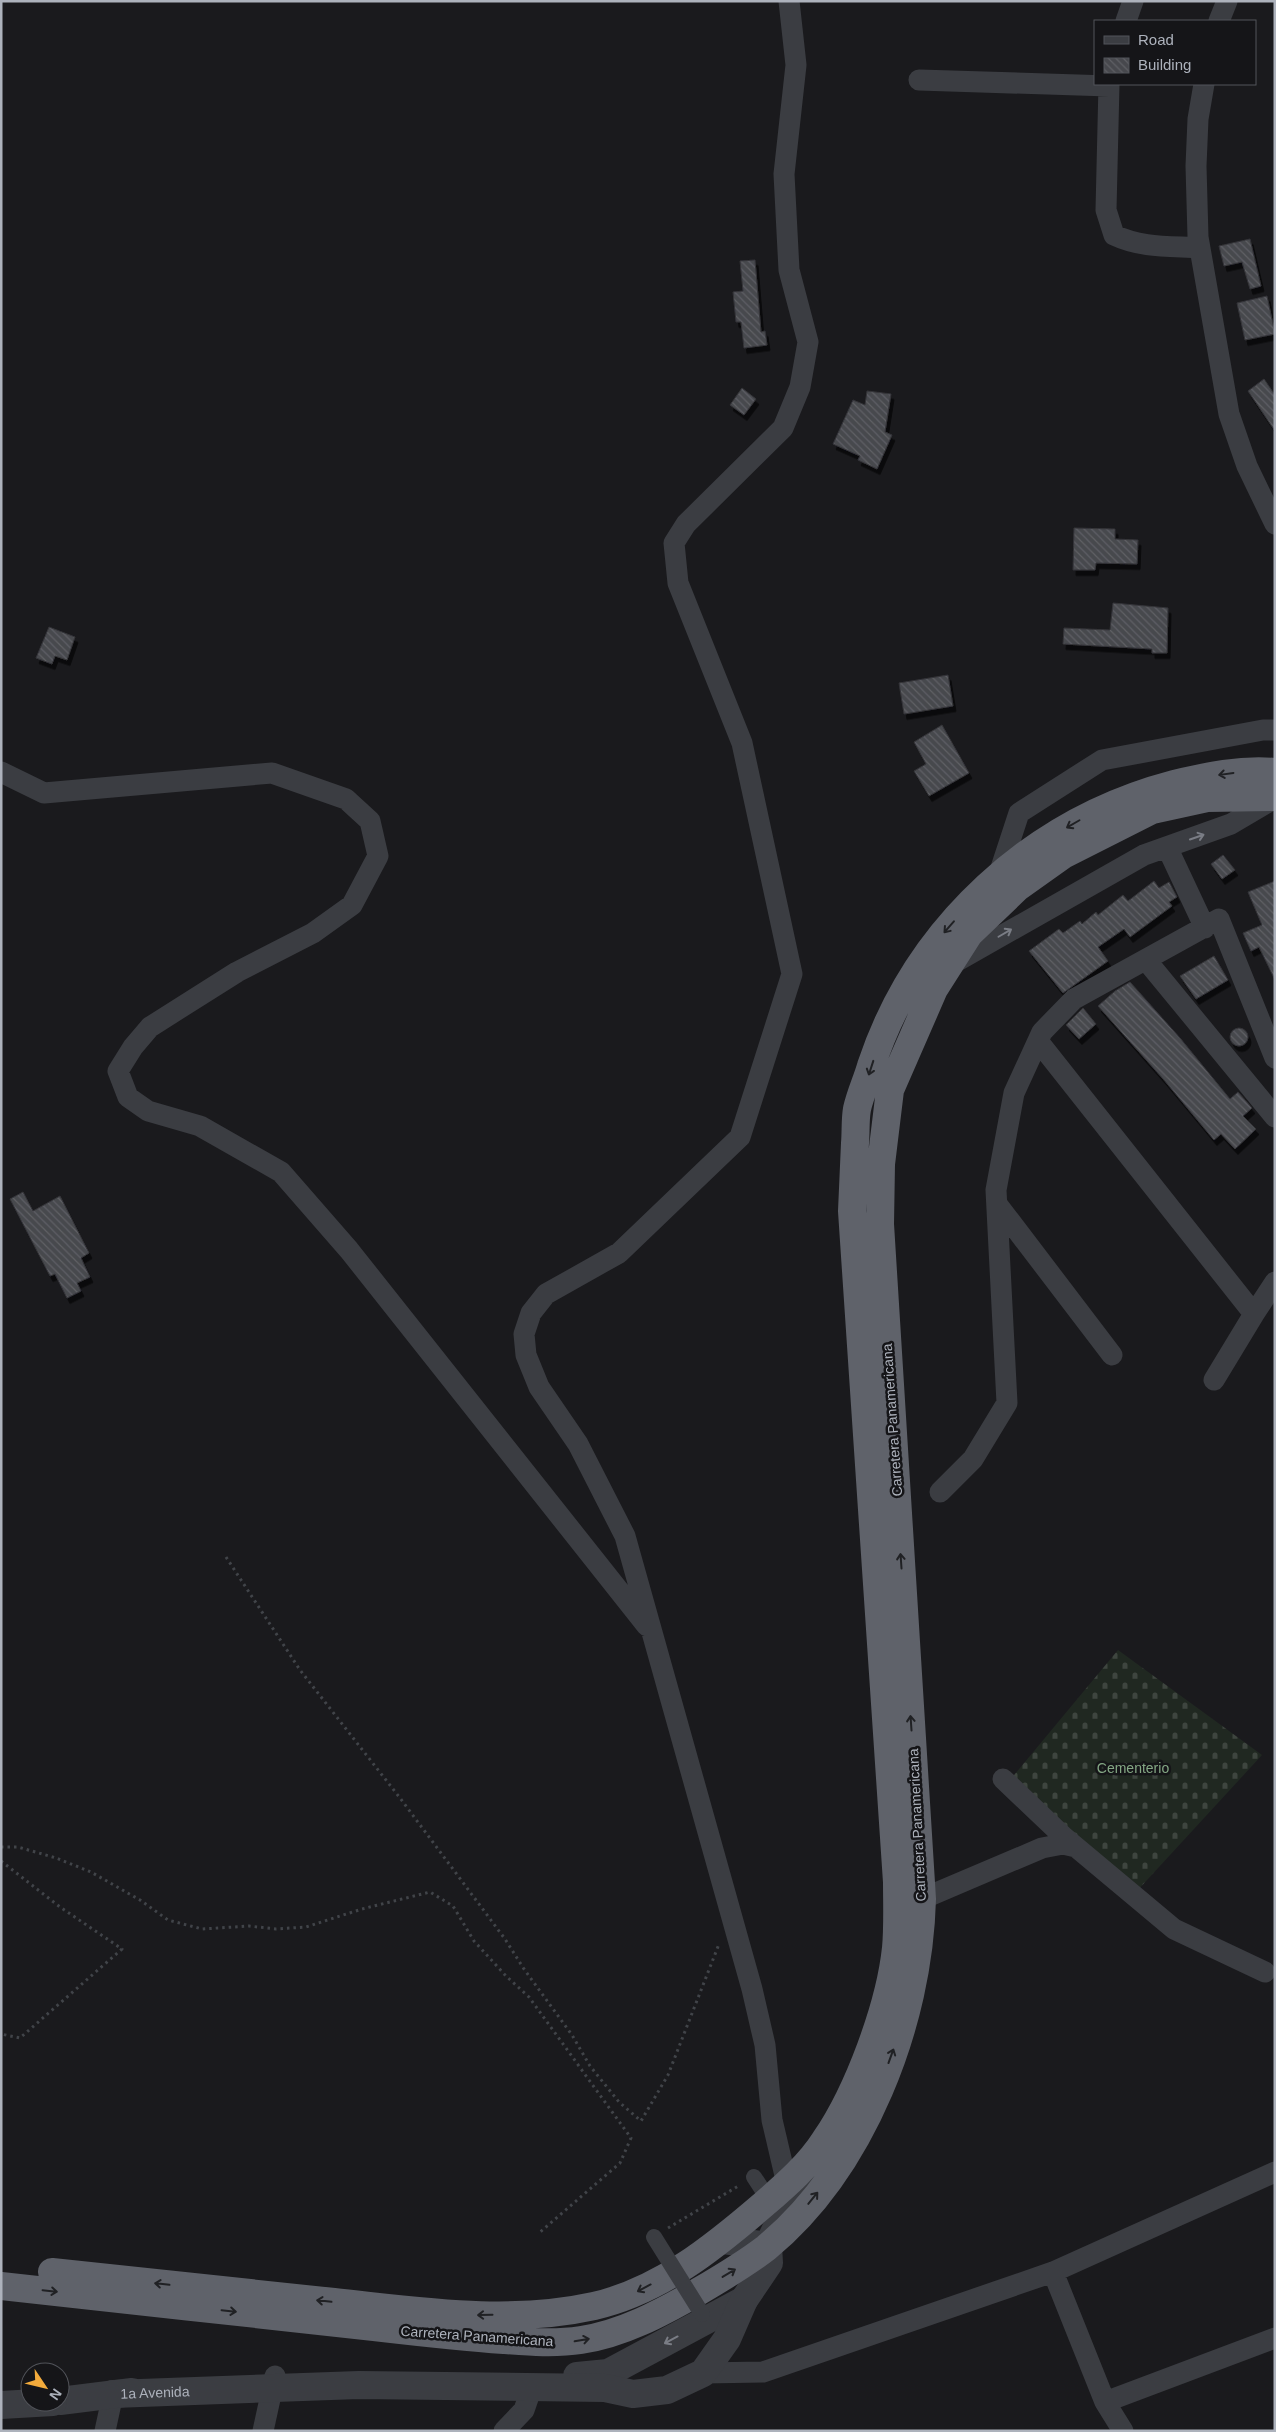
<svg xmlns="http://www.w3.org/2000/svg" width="1276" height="2432" viewBox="0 0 1276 2432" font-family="Helvetica,sans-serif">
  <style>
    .cemetery { fill: url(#cemetery-stones) }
    .building { fill: url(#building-back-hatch); stroke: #343439; filter: url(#shadow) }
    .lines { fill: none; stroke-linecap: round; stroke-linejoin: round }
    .path { stroke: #414449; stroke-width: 3; stroke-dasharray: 2.5 4; stroke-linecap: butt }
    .pedestrian { stroke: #3b3d42; stroke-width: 16 }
    .minor { stroke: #3b3d42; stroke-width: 21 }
    .tertiary { stroke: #3b3d42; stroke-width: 28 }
    .trunk { stroke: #5f626a; stroke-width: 28 }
    .pedestrian-bridge { stroke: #3b3d42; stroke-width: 16 }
    .oneway { stroke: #202124 }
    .oneway2 { stroke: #7a7d85 }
    .labels { text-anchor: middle; stroke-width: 5; stroke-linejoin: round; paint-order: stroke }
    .street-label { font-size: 14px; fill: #adb2bc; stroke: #151518 }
    .park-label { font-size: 14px; fill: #84a784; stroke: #151518 }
  </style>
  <defs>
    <pattern id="cemetery-stones" width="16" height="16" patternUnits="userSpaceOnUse" patternTransform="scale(1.25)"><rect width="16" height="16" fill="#202821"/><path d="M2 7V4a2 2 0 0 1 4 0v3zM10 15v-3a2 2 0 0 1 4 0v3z" fill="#3e453f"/></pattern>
    <pattern id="building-back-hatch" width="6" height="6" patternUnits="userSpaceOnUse" patternTransform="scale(1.25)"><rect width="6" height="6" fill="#47484d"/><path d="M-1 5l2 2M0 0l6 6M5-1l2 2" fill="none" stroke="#5f6065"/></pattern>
    <filter id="shadow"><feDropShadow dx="3" dy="5.5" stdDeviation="0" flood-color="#0009"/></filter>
  </defs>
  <rect width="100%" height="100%" fill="#1a1a1d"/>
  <path class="cemetery" d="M1118 1650 1262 1755 1136 1892 1010 1780Z"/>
  <path class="building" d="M1250 239 1261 286 1250 289 1242 262 1224 266 1219 246Z
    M755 260 761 332 765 331 767 345 744 348 741 322H736L733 292 743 291 740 261Z
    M1267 296 1275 334 1245 340 1237 303Z
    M1264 379 1275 395V431L1248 391Z
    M742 388 756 399 744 415 730 405Z
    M867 391 891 394 885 432 892 435 877 469 858 460 860 456 833 444 853 400 865 405Z
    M1074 528 1115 529V539L1138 540 1137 564 1096 563 1095 570H1073Z
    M1113 603 1168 608 1167 653H1152V649L1063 644 1064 628 1110 630Z
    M49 627 75 637 67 660 55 656 52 664 36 658Z
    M948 675 953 706 904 714 899 683Z
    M942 725 969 773 929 796 914 771 926 764 914 742Z
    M1223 855 1235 870 1222 879 1211 864Z
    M1154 881 1159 888 1169 882 1177 897 1169 902 1172 906 1130 937 1124 929 1098 947 1108 961 1063 993 1029 951 1059 929 1063 933 1080 921 1082 924 1096 912 1098 915 1123 895 1128 901Z
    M1275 881V980L1259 947 1251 951 1243 933 1262 925 1248 892Z
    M1214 956 1228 980 1196 999 1180 976Z
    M1130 982 1180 1038 1230 1099 1238 1092 1252 1108 1243 1116 1256 1129 1235 1149 1221 1134 1214 1140 1164 1080 1098 1006 1115 991Z
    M1083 1008 1096 1024 1079 1039 1066 1025Z
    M1230 1037a9 9 0 1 1 18 0a9 9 0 1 1-18 0Z
    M23 1192 33 1211 60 1196 89 1253 81 1258 90 1277 77 1283 81 1291 67 1298 55 1274 50 1276 10 1199Z"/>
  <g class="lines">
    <path class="path" d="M226 1557 300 1670 400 1798 505 1939 524 1969 572 2035 590 2066 619 2102 641 2121 668 2075 719 1944
      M1 1847H18L56 1858 91 1872 140 1900 168 1920 202 1929 249 1926 276 1929 306 1927 362 1909 430 1892 453 1906 474 1941 506 1976 529 1997 631 2138 620 2163 539 2233
      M1 1861 60 1907 122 1949 20 2038 1 2034
      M668 2228 740 2185"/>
    <path class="pedestrian" d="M754 2177 769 2200"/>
    <path class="minor" d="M1126 21 1133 1
      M1219 21 1227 1
      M919 80 1109 86
      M1109 84 1106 210 1114 235C1141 248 1171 246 1200 248
      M1204 84 1198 119 1196 166 1198 237 1229 414 1247 466 1275 524
      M1 772 44 793 272 773 346 799 370 821 378 856 352 905 313 933 237 972 150 1027 133 1047 118 1071 128 1097 148 1111 200 1126 281 1172 349 1250 647 1626
      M1167 847 1205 928
      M999 874 1019 813 1102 760 1263 730H1275
      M1146 960 1275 1117
      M950 965 1144 855 1231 824 1275 798
      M1038 1041 1254 1314 1275 1282
      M997 1204 1112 1355
      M1214 1380 1254 1314
      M940 1492 973 1459 1007 1403 996 1190 1014 1093 1042 1032 1074 999 1219 919 1275 1058
      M1003 1779 1064 1837 1174 1929 1265 1972
      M922 1899 1042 1848 1063 1844 1076 1847
      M787 2184 772 2120 765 2045 752 1989 625 1536 578 1444 539 1387 526 1355 524 1334 531 1313 546 1294 619 1253 740 1137 792 974 742 743 678 583 674 543 686 524 783 428 800 387 808 342 789 270 784 174 796 65 789 1
      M1053 2272 1105 2402 1275 2338
      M703 2373 763 2372 1053 2272 1275 2172
      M1105 2402 1123 2431
      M105 2431 113 2394
      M263 2431 275 2376
      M504 2431 524 2410 532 2387"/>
    <g class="tertiary">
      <path d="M723 2240 768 2246"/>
      <path d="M577 2376 608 2373 744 2300"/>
      <path id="s1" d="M113 2394 359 2385 605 2388 633 2394 667 2390 703 2373 727 2339 744 2300 769 2263 768 2246 805 2167"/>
      <path d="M60 2401 132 2392"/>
      <path d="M1 2405 53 2402"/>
    </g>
    <path class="trunk" d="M52 2272C146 2282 240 2292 334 2302 420 2311 508 2325 594 2306 660 2291 714 2247 764 2204 786 2185 809 2165 825 2140 858 2092 890 2006 896 1948 898 1927 897 1904 897 1882L852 1211C853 1188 854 1166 855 1143 856 1132 855 1120 857 1109 860 1095 867 1080 871 1066 917 927 1033 821 1174 784 1207 776 1241 769 1275 772
      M1 2286C125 2300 250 2313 374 2327 417 2332 460 2337 504 2340 530 2342 555 2344 581 2340 622 2334 661 2313 696 2293 720 2279 744 2265 766 2248 863 2168 919 2023 922 1899L880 1224 881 1164 890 1090 934 989 969 934 1018 887 1063 855 1152 810 1207 798 1275 797"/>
    <path class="pedestrian-bridge" d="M654 2237 702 2314"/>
  </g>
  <defs><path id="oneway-shaft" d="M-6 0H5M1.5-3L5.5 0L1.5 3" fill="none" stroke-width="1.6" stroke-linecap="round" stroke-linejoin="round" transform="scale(1.25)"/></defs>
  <g class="oneway">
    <use href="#oneway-shaft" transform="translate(1226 774) rotate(172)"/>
    <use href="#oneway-shaft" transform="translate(1073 824) rotate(150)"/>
    <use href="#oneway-shaft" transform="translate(949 927) rotate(131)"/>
    <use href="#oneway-shaft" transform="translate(871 1068) rotate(108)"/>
    <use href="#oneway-shaft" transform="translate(901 1561) rotate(-94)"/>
    <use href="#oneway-shaft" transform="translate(911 1723) rotate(-94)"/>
    <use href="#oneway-shaft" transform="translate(891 2056) rotate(-70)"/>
    <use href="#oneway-shaft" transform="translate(813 2198) rotate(-51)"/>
    <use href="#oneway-shaft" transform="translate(729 2273) rotate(-31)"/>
    <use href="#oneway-shaft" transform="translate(162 2284) rotate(-174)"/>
    <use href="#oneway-shaft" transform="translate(644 2288) rotate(152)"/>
    <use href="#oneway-shaft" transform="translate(50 2291) rotate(6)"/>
    <use href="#oneway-shaft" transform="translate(324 2301) rotate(-174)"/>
    <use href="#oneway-shaft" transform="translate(229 2311) rotate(6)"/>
    <use href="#oneway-shaft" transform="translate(485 2315) rotate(179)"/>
    <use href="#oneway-shaft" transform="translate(582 2340) rotate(-10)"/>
  </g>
  <g class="oneway2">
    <use href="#oneway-shaft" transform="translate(1197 837) rotate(-19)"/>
    <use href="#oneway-shaft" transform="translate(1005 933) rotate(-30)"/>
    <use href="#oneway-shaft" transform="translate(671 2340) rotate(152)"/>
  </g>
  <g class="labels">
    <g class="street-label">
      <text transform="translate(892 1420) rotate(-94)" y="5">Carretera Panamericana</text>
      <text transform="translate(917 1825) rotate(-93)" y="5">Carretera Panamericana</text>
      <text transform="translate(477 2336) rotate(4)" y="5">Carretera Panamericana</text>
      <text dy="5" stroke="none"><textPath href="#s1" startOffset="42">1a Avenida</textPath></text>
    </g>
    <g class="park-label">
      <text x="1133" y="1773">Cementerio</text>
    </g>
  </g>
  <rect width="1276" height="2432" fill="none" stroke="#adb2bc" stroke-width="5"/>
  <rect x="1094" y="20" width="162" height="65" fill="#151518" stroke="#52545a"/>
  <rect x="1104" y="36" width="25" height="8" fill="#3b3d42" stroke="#52545a"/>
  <text x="1138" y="45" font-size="15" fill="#adb2bc">Road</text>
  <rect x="1104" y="58" width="25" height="15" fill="url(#building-back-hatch)" stroke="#52545a"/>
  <text x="1138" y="70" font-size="15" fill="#adb2bc">Building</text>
  <g transform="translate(45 2387) rotate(125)"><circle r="24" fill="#151518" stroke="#52545a"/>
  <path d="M0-4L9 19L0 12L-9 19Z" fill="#f3ab3c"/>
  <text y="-8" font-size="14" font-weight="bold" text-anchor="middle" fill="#adb2bc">N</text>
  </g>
</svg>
